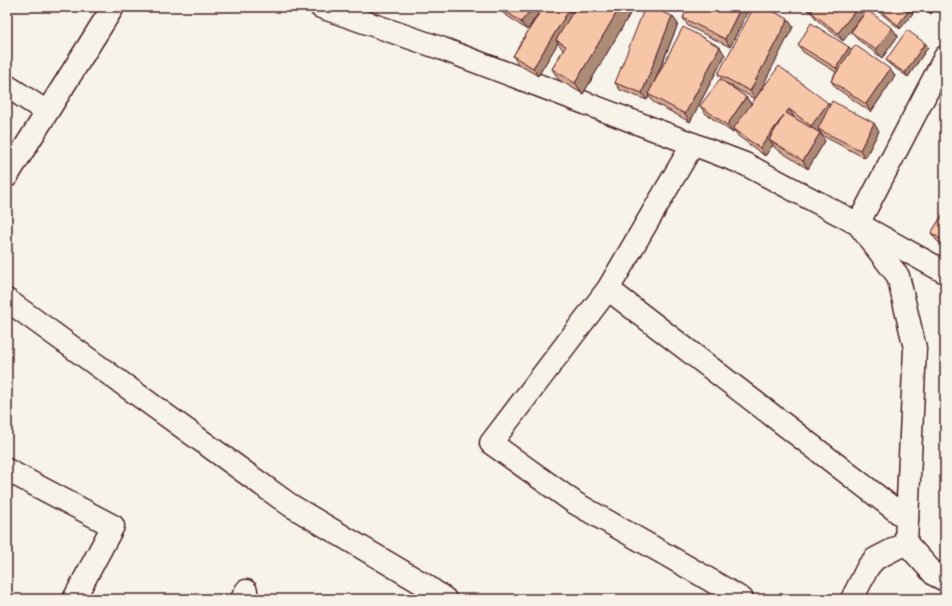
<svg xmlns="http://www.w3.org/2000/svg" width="952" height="606" viewBox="0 0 952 606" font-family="Caveat,sans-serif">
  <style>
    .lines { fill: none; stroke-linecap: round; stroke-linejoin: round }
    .minor-casing { stroke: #4a1f2b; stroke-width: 25 }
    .tertiary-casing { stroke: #4a1f2b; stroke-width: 25 }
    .minor { stroke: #f7f3e8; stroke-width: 22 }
    .tertiary { stroke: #f7f3e8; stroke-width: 22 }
    .wall { fill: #d4a990; stroke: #4a1f2b; fill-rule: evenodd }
    .shaded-wall { fill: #ad8a75; stroke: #4a1f2b }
    .building { fill: #f7c5a7; stroke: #4a1f2b }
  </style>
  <rect width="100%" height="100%" fill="#f7f3e8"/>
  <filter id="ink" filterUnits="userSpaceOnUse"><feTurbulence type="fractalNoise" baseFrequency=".025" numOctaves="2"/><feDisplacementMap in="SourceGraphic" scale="8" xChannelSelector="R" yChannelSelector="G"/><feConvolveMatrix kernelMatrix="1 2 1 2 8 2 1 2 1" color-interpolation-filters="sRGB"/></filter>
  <g filter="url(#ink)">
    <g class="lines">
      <defs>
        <path id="minor" d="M945 57 858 224 945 272
          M7 86 47 112
          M693 144 608 289 907 519
          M7 176 113 7
          M608 289 491 443 575 503 698 573 742 599
          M7 300 290 505 425 585 445 599
          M7 470 113 526 74 599
          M242 599 246 591
          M852 599 868 567 875 559 906 543"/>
        <path id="tertiary" d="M321 7 443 49 745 164 858 224 898 276 915 348 906 543 935 575 945 580"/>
      </defs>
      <use href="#minor" class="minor-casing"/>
      <use href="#tertiary" class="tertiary-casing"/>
      <use href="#minor" class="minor"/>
      <use href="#tertiary" class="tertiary"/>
    </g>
    <path class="wall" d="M497 7H634L583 94 559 80 552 69 563 50 558 43 538 76 518 64 513 56 540 12 527 30 499 10Z
      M685 7H750L730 47 688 26 683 18 687 9Z
      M802 7H814L810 12Z
      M875 7 910 9 913 13 900 29 878 11Z
      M921 7H936L931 14Z
      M811 12 864 14 843 41 817 20Z
      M672 16 678 24 656 79 725 55 690 122 653 102 649 96 647 100 620 90 615 83Z
      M793 27 756 97 828 103 830 105 879 131 865 158 823 136 819 130 818 132 825 141 808 169 775 148 773 145 765 156 738 136 734 130 733 133 706 114 700 106 723 81 718 74ZM726 83 737 89 755 99 751 104 746 97Z
      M892 28 898 36 882 58 857 39 851 32Z
      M798 45 849 47 852 50 895 76 871 112 836 88 831 81 836 72 803 52Z
      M928 47 908 77 889 64 886 60Z
      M945 211V246L937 241 931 233Z"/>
    <path class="shaded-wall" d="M533 7H543L527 30 521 22Z
      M571 7H581L556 40 558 43 538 76 533 68Z
      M620 7H634L583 94 575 83Z
      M741 7H750L730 47 725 39Z
      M806 7H814L810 12Z
      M858 7H860L864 14 843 41 838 33Z
      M926 7H936L931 14Z
      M910 9 913 13 900 29 898 25Z
      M672 16 678 24 649 95 648 94 649 96 647 100 642 93Z
      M788 19 793 27 756 99 750 91Z
      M892 28 898 36 882 58 876 50Z
      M925 43 928 47 908 77 905 73Z
      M720 47 725 55 690 122 685 114Z
      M849 47 855 54 842 76 836 68Z
      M890 69 895 76 871 112 866 104Z
      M746 97 752 105 733 129 734 130 733 133 727 125Z
      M828 103 834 110 818 129 819 130 817 134 811 126Z
      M789 109 794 117 791 120 786 113Z
      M784 115 769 140 773 145 765 156 760 148Z
      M874 123 879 131 865 158 860 150Z
      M820 133 825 141 808 169 803 161Z"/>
    <path class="building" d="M500 7H533L521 22Z
      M543 7H571L533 68 513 56Z
      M576 7H620L575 83 552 69 566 46 556 40Z
      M645 7H649L672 16 642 93 615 83Z
      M688 7H741L725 39 683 18Z
      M754 7H765L788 19 750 91 718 74Z
      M815 7H858L838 33 811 12Z
      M875 7H908L910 9 898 25Z
      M867 10 892 28 876 50 851 32Z
      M811 23 849 47 836 68 798 45Z
      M683 27 720 47 685 114 648 94Z
      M907 30 925 43 905 73 886 60Z
      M855 45 890 69 866 104 831 81Z
      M779 66 828 103 811 126 789 109 786 113 820 133 803 161 769 140 784 115 760 148 733 129Z
      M720 79 746 97 727 125 700 106Z
      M832 101 874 123 860 150 818 129Z
      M945 211V242L931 233Z"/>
  </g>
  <rect width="952" height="606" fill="none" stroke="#f7f3e8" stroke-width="24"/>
  <rect x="12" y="12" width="928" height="582" fill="none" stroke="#4a1f2b" stroke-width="1.5" filter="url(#ink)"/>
</svg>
